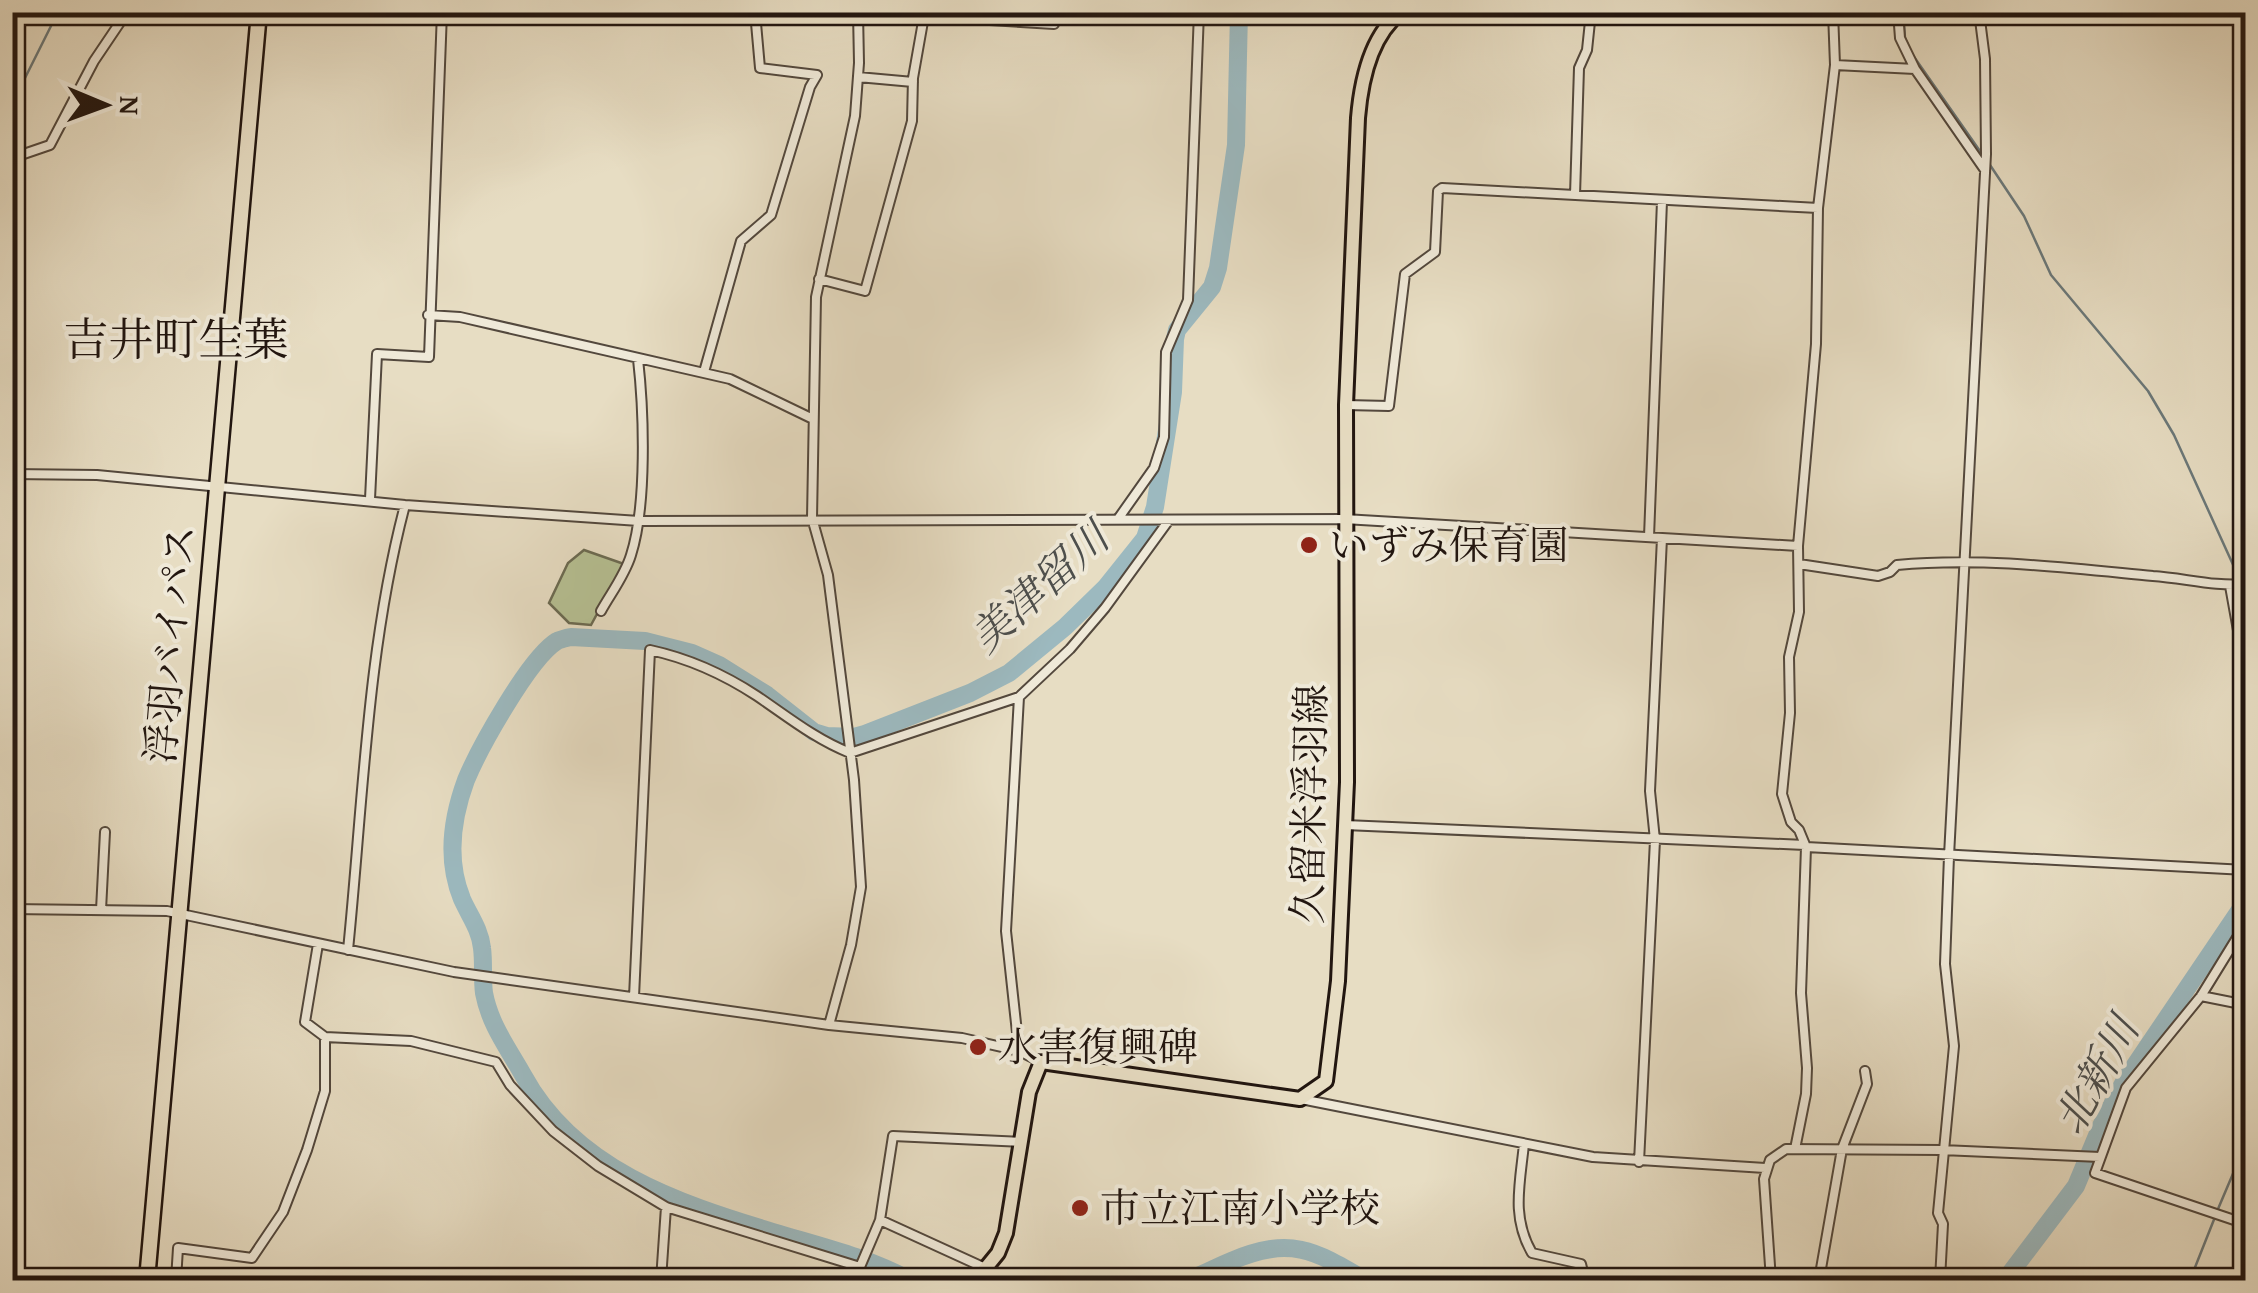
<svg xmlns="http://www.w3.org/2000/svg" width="2258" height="1293" viewBox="0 0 2258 1293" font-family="'Gentium Book Plus','Noto Serif JP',serif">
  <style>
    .green { fill: #b6c093; stroke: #6c6b52; stroke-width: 2.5 }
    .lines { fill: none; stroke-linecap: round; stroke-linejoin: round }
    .stream { stroke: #6b7879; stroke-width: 2.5 }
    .river { stroke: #9cb9bf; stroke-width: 18 }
    .minor-casing { stroke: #53483d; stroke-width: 12 }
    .primary-casing { stroke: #221610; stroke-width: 18 }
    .trunk-casing { stroke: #221610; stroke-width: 19 }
    .minor { stroke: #efe9d8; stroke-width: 8 }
    .primary { stroke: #e7ddc3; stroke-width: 12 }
    .trunk { stroke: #e7ddc3; stroke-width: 14 }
    .poi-dot { fill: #8f2418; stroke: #efe9d8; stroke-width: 4 }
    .labels { text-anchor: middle; stroke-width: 8; stroke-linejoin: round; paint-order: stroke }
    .poi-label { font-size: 40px; fill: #221610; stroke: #efe9d8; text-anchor: start }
    .street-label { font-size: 40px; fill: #221610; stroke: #efe9d8 }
    .water-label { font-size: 42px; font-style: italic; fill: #4d4f4d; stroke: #efe9d8 }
    .quarter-label { font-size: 45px; fill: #221610; stroke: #efe9d8 }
  </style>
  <rect width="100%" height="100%" fill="#e7ddc3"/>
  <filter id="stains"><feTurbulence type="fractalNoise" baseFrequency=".002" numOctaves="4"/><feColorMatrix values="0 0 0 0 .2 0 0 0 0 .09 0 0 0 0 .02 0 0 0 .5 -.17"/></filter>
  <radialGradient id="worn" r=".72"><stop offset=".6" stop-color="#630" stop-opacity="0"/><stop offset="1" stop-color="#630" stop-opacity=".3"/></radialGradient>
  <path class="green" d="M584 550 624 564 591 625 569 623 549 603 568 563Z"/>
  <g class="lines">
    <path class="stream" d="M1903 12 1905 38 1912 54 1982 154
      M12 104 58 12
      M1990 165 2024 216 2051 275 2148 391 2174 435 2235 569 2246 645
      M2218 1209 2246 1143
      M2190 1280 2215 1217"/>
    <path class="river" d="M909 1280C867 1257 819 1246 773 1232 677 1203 574 1169 523 1075 508 1048 490 1025 484 993 482 978 484 963 482 948 480 929 469 915 462 899 446 860 452 818 466 780 479 749 529 658 557 641 558 640 570 637 571 637L645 641 692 653 719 665 767 695 814 732 827 736 854 737 865 734 970 693 1009 673 1065 627 1105 588 1145 538 1155 507 1173 392 1175 339 1177 330 1212 287 1218 268 1236 145 1239 12
      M1187 1280C1203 1275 1216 1267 1231 1261 1291 1236 1314 1250 1365 1280
      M2005 1280 2076 1186 2101 1126 2125 1080 2246 901"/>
    <defs>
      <path id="minor" d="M1898 12 1900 38 1915 69
        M1835 65 1915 69 1985 170
        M858 77 913 82
        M12 158 50 145 94 61 127 12
        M1575 195 1579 68 1587 50 1591 12
        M819 279 865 291 912 121 913 78 924 16 1054 24 1055 12
        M428 315 460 317 730 379 813 419
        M704 372 741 241 771 215 810 87 817 75 760 68 755 12
        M1346 405 1389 406 1405 274 1435 252 1438 191 1442 188 1818 208
        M12 474 97 475 405 505 639 521 1344 519 1798 546
        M370 499 377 354 429 357 442 12
        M1118 519 1154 468 1164 437 1166 352 1188 300 1199 12
        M1649 537 1662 201
        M1799 564 1878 576 1890 572 1897 565C1981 557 2069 568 2153 576 2184 578 2215 587 2246 584
        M2230 586 2246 675
        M601 611C611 593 625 575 631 555 647 505 644 412 638 359
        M1019 697 1006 931 1019 1051
        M1345 825 1805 845
        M1806 847 2246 870
        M12 909 167 911 454 972 829 1025 962 1038 1019 1051 1041 1062
        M101 910 105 832
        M2246 923 2201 996 2126 1088 2095 1173 2246 1224
        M318 944 305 1022 325 1037 411 1041 496 1062 510 1085 553 1131 598 1166 666 1207 860 1267 880 1220 893 1136 1021 1142
        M348 950C363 802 367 649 405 505
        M2201 996 2246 1005
        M634 997 650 650C687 658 725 675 757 696 788 717 815 739 850 753L1019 697 1070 649 1105 608 1169 520
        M829 1025 851 945 861 887 854 780 828 575 812 518 816 297 855 116 859 63 858 12
        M1301 1099 1593 1157 1765 1168
        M1524 1144C1520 1184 1511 1217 1532 1253L1581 1264 1585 1280
        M1795 1149 1806 1094 1807 1068 1801 993 1806 847 1799 830 1791 822 1782 794 1790 713 1789 657 1799 612 1798 546 1816 344 1818 208 1835 65 1833 12
        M1639 1162 1655 840 1650 791 1662 538
        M880 1220 985 1268
        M176 1280 178 1248 252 1258 283 1212 307 1150 325 1091V1037
        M661 1280 666 1207
        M1279 1280 1281 1273
        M1771 1280 1764 1179 1770 1160 1786 1149 1942 1150 2100 1157
        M1819 1280 1842 1149 1867 1084 1865 1071
        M1940 1280 1943 1224 1938 1213 1954 1046 1945 964 1949 856 1986 154 1985 59 1979 12"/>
      <path id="primary" d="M976 1280 998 1253 1006 1233 1029 1092 1041 1062 1300 1099 1326 1081 1338 981 1347 782 1346 405 1358 118C1361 82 1370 36 1401 12"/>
      <path id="trunk" d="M147 1280 259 12"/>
    </defs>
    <use href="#minor" class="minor-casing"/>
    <use href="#primary" class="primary-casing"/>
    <use href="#trunk" class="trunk-casing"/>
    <use href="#minor" class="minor"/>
    <use href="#primary" class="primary"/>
    <use href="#trunk" class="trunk"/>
  </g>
  <g class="poi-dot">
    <circle cx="1309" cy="545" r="10"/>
    <circle cx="978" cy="1047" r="10"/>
    <circle cx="1080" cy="1208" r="10"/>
  </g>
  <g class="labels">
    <g class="poi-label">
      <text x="1329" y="559">いずみ保育園</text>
      <text x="998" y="1061">水害復興碑</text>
      <text x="1100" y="1222">市立江南小学校</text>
    </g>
    <g class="street-label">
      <text transform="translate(170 644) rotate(-85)" y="14">浮羽バイパス</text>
      <text transform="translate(1309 804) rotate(-89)" y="14">久留米浮羽線</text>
    </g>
    <g class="water-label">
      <text transform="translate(1039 587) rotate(-42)" y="15">美津留川</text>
      <text transform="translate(2096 1075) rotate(-61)" y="15">北新川</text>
    </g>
    <g class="quarter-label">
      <text x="176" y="355">吉井町生葉</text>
    </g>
  </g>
  <rect width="2258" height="1293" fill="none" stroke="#e7ddc3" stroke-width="50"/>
  <rect x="15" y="15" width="2228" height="1263" fill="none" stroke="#221610" stroke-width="5"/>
  <rect x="25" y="25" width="2208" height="1243" fill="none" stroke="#221610" stroke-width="2.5"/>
  <g transform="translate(105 105) rotate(91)" stroke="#efe9d8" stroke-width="8" paint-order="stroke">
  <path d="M0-8L18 38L0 25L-18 38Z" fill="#221610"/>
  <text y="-15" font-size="28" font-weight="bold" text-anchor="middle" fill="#221610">N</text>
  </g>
  <rect width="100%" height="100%" filter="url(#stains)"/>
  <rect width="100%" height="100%" fill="url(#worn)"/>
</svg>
